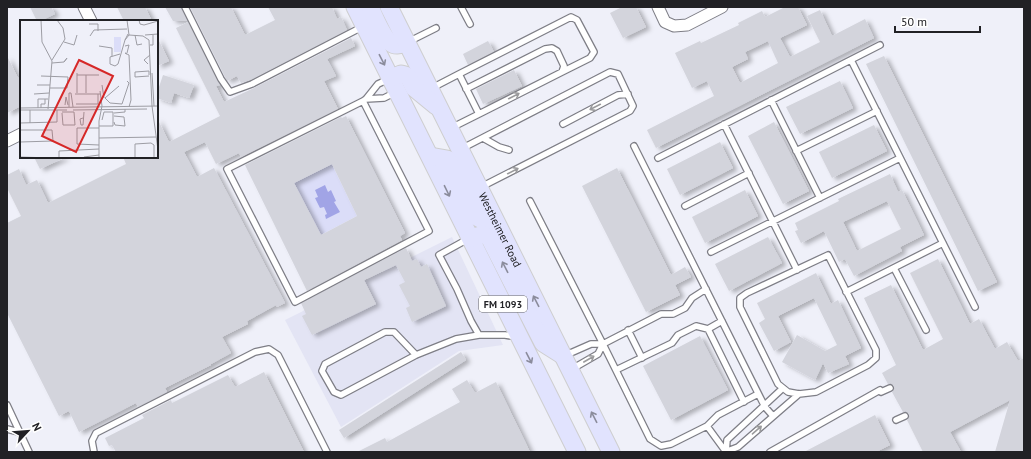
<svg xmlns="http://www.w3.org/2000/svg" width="1031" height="459" viewBox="0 0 1031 459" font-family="'PT Sans',sans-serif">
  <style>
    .built { fill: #e3e4f4 }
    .green { fill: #dbddf8 }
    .water { fill: #a1a4e6 }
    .building { fill: #d3d4dc; fill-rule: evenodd; filter: url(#shadow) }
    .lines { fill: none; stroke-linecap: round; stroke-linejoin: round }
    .lane-casing { stroke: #7e7e86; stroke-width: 8 }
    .street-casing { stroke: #7e7e86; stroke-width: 13 }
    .primary-casing { stroke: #cececf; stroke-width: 19 }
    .lane { stroke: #fff; stroke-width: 5.5 }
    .street { stroke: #fff; stroke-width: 11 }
    .primary { stroke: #e1e3fe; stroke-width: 17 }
    .oneway { stroke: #8b8c9c }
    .oneway2 { stroke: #9b9b9d }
    .labels { text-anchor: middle; stroke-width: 4; stroke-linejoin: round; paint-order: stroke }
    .shield { fill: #fff; stroke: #646466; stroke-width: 1 }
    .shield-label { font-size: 10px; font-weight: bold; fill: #212125 }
    .street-label { font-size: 11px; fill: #212125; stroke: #fff }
    .inset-road { fill: none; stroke: #9d9da4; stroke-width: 1 }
    .view { fill: #d62828; fill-opacity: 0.15; stroke: #d62828; stroke-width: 2 }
    .inset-edge { fill: none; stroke: #212125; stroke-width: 2 }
  </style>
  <defs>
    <filter id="shadow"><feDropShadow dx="4.5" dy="2.5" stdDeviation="2" flood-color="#0004"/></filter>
  </defs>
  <rect width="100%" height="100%" fill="#eff0f9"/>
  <path class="built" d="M452 237 503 345 459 351 341 427 285 320Z"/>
  <path class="green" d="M332 164 357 216 321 235 294 183Z"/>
  <path class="water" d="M325 185 328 192 331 190 336 201 334 202 340 212 326 219 325 215 327 214 324 207 320 208 315 198 318 197 315 190Z"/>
  <path class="building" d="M30 7H51L55 14 40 21H37Z
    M117 7H145L152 21H124Z
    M165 7H181L187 21H173Z
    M190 7H231L245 35 275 20 268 7H332L337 19 341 17 347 30 250 80 241 83 237 76 227 81Z
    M622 7H636L646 27 623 38 610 13Z
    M785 7H798L807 25 780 38 790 57 820 42 807 16 820 10 832 36 865 19 874 38 656 148 647 130 714 96 707 81 692 88 675 53 700 41 701 43 739 25 738 23 762 11 765 17ZM768 41 778 63 740 83 732 67 748 59 745 52Z
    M188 22 220 85 216 86 224 102 254 88 351 38 355 46 327 59 336 76 324 81 338 109 241 157 239 153 216 164 205 142 184 152 197 177 214 168 285 303 277 307 276 305 247 321 248 324 222 337 231 353 211 364V365L165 388 167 392 138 407 136 403 79 432 69 411 59 416 7 313V223L21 216 7 188V175L19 169 26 185 37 180 48 203 126 164 123 157H157V118L169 142 220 116 176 28Z
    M157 37 169 61 157 66Z
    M488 41 494 52 468 65 463 54Z
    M7 56 18 78 21 77V106L7 113Z
    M884 56 997 282 978 291 866 64Z
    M514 70 522 86 483 104 476 89Z
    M163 75 194 85 189 98 174 93 171 103 157 98V93Z
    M840 81 853 108 800 134 786 107Z
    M346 116 405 233 400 236 402 240 307 291 245 165 341 117 342 118ZM332 164 357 216 321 235 294 183Z
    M774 122 809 191 783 204 748 136Z
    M874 125 887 151 832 178 819 152Z
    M720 142 733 168 680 195 667 169Z
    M34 157H66L40 169Z
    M617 168 671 275 685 267 691 277 675 285 680 295 646 312 582 186Z
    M890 174 898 192 902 190 924 235 900 247 902 251 854 276 845 259 839 262 824 231 801 243 795 231 798 230 795 223 839 201 838 199ZM887 201 901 229 857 251 843 222Z
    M745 190 758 216 705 243 692 217Z
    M768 237 782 263 729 291 715 264Z
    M406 248 412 261 417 259 421 267 427 264 446 306 412 322 406 308 410 306 399 285 405 282 396 265 364 280 376 304 312 335 302 316 306 314 301 303Z
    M938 259 970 324 979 319 995 349 1007 342 1018 361 1024 358V452H995L1010 400 950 432 961 452H923L907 420 909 417V414L906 412H903L892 392 894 389V386L891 384H888L882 373 896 365 864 298 891 285 923 350 943 339 910 273Z
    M816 273 831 304 838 300 861 348 845 356 849 364 828 373 823 363 815 380 782 362 797 335 825 351 837 345 814 298 778 316 791 342 774 351 759 323 765 319 757 303Z
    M700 336 728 390 671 420 643 366Z
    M461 352 466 360 344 438 339 430Z
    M264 372 304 452H116L112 445 109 446 105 438 144 418 142 415 171 400 172 403 228 375 235 387Z
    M467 380 475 393 496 382 530 452H357L385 438 387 442 460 402 452 389Z
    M875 415 890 445 876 452H804Z"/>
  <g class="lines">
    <defs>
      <path id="lane" d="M185 7 221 79 230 92 252 84 362 27
        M461 7 470 24
        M408 42 436 28
        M851 60 975 307
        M459 74 571 17 577 20 594 52 590 58 562 72
        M432 88 459 74 479 114 451 128
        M466 89 545 49 552 48 557 51 564 66 562 72 479 114
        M366 99 384 98 396 92
        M771 100 820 198
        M363 101 227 169 295 302 429 231 363 101 366 99 378 84 389 79
        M563 124 618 95 628 94
        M724 124 797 270
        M483 138 499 147 509 150
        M634 146 765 407 773 416
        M461 149 610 72 618 74 633 106 630 111 481 187
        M796 151 877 111
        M658 158 880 45
        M530 201 603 344 650 439 661 446 671 444 707 426 718 415 758 394
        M685 206 749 173
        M468 239 439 255 457 289 471 321 479 335H505L517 337
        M711 252 900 158
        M828 255 876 350V358L868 365 816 392 799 394 788 392 778 384 740 307V298L747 293Z
        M894 268 926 330
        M846 292 943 243
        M708 329 744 402
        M628 330 642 358
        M416 355 394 332H385L325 364 322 371 334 392 341 395 416 355 456 339 479 335
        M566 355 591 344H603L661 314H673L685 308 692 298 706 289
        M572 369 598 354 603 344
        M616 370 672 343 678 335 696 326 708 329 722 321
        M881 392 890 388
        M7 405 29 452
        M896 420 905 416
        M707 426 726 452
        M7 429 19 432
        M94 452 92 441 96 433 255 352 269 349 278 355 327 452
        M725 452 738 447 799 394
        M726 452 727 440 783 388
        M770 452 880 390"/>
      <path id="street" d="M84 7 91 21
        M658 7 665 22 674 26 687 25 722 7
        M7 141 21 134"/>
      <g id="primary">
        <path d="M355 7 577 452"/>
        <path d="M370 7C374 16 383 38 391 43 396 47 402 44 407 43"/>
        <path id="s1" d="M389 7 611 452"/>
        <path d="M391 78 401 74 405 75 409 78 414 88 436 106"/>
        <path d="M430 156 447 159 477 217 484 221 494 219"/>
        <path d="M471 238C478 236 484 232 490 239L543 343 562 355"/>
      </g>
    </defs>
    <use href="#lane" class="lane-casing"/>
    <use href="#street" class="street-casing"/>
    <use href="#primary" class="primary-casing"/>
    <use href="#lane" class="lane"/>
    <use href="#street" class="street"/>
    <use href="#primary" class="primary"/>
  </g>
  <defs><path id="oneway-shaft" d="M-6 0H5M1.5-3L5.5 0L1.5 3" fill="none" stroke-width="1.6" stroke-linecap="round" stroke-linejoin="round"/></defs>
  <g class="oneway">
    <use href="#oneway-shaft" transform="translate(382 60) rotate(63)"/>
    <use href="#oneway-shaft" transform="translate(447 191) rotate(64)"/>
    <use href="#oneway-shaft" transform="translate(505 267) rotate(-117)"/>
    <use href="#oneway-shaft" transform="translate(536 301) rotate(-117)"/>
    <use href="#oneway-shaft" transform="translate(529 358) rotate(63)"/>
    <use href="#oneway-shaft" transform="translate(594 417) rotate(-117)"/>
  </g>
  <g class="oneway2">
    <use href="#oneway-shaft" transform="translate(514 96) rotate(-27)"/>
    <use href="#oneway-shaft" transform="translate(595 107) rotate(153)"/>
    <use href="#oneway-shaft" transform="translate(513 171) rotate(-27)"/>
    <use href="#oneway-shaft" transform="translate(589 359) rotate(-30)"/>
    <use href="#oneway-shaft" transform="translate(757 430) rotate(-41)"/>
  </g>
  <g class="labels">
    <rect class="shield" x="479" y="296" width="48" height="16" rx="3"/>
    <g class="shield-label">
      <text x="503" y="308">FM 1093</text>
    </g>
    <g class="street-label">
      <text dy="4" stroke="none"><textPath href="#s1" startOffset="249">Westheimer Road</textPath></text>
    </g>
  </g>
  <g transform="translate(20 20)">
    <rect width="138" height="138" fill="#eff0f9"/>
    <path d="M94 17H101V32H94Z" fill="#dbddf8"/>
    <path class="inset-road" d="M21 0 22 22 32 41 28 89M107 0 109 15 123 16 129 20 132 86M119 0 120 4 124 5 138 1M69 4H78V11M108 14 105 20 109 15M115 15 117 25 122 24M125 15 138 14M70 16 74 10 107 9M44 22 54 25 57 15M130 25H133V15M79 26 92 28V36M105 26 109 25 107 33M100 34 90 37V44L95 46 98 44 105 20M107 34 105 33 109 35 111 80 109 87M32 40 45 19 43 8 37 0M32 43 44 42 47 38 44 42M128 44 124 40 130 35M57 53V73M132 53 134 86M57 55H79M66 55V73M129 55V51L115 52V57L129 56M21 56 48 57 47 68H30M17 65H30M82 65 84 78M51 73 53 87M14 74 29 73M55 74H80M85 78 90 83 102 84 109 63 107 61M85 78 99 66M56 84H78V74M45 85 46 77 48 85M132 86 138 130M49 87V73H51M0 88 138 86M18 88V79H28M21 88V84H25V79M0 90H47M10 90V103M53 90 127 89M42 92H54L55 105H43L42 93M94 93 105 92V89M94 96 104 97 105 106 95 105 94 102M63 98 60 99 61 105H63L64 92M0 103 37 102V90M79 106H93V92H84L82 100M79 108H57V124L79 125M0 110H32L33 121 0 122M79 118 136 117M0 137 32 138M64 137 79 135M39 138V131L79 129M79 138V101L82 86 80 71M115 138V124L131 123 134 125V138"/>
    <path class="view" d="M59 40 93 56 56 132 22 116Z"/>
    <rect width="138" height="138" class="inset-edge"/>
  </g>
  <rect width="1031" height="459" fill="none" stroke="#212125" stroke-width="16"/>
  <g transform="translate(28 431) rotate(64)" stroke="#ffffff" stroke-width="3" paint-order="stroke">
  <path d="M0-3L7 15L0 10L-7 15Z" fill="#212125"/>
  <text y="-6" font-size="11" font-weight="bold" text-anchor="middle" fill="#212125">N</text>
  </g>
  <path d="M895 26v6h85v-6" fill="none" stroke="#212125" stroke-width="2"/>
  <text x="901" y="26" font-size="12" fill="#212125" stroke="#ffffff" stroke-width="3" paint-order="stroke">50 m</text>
</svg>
